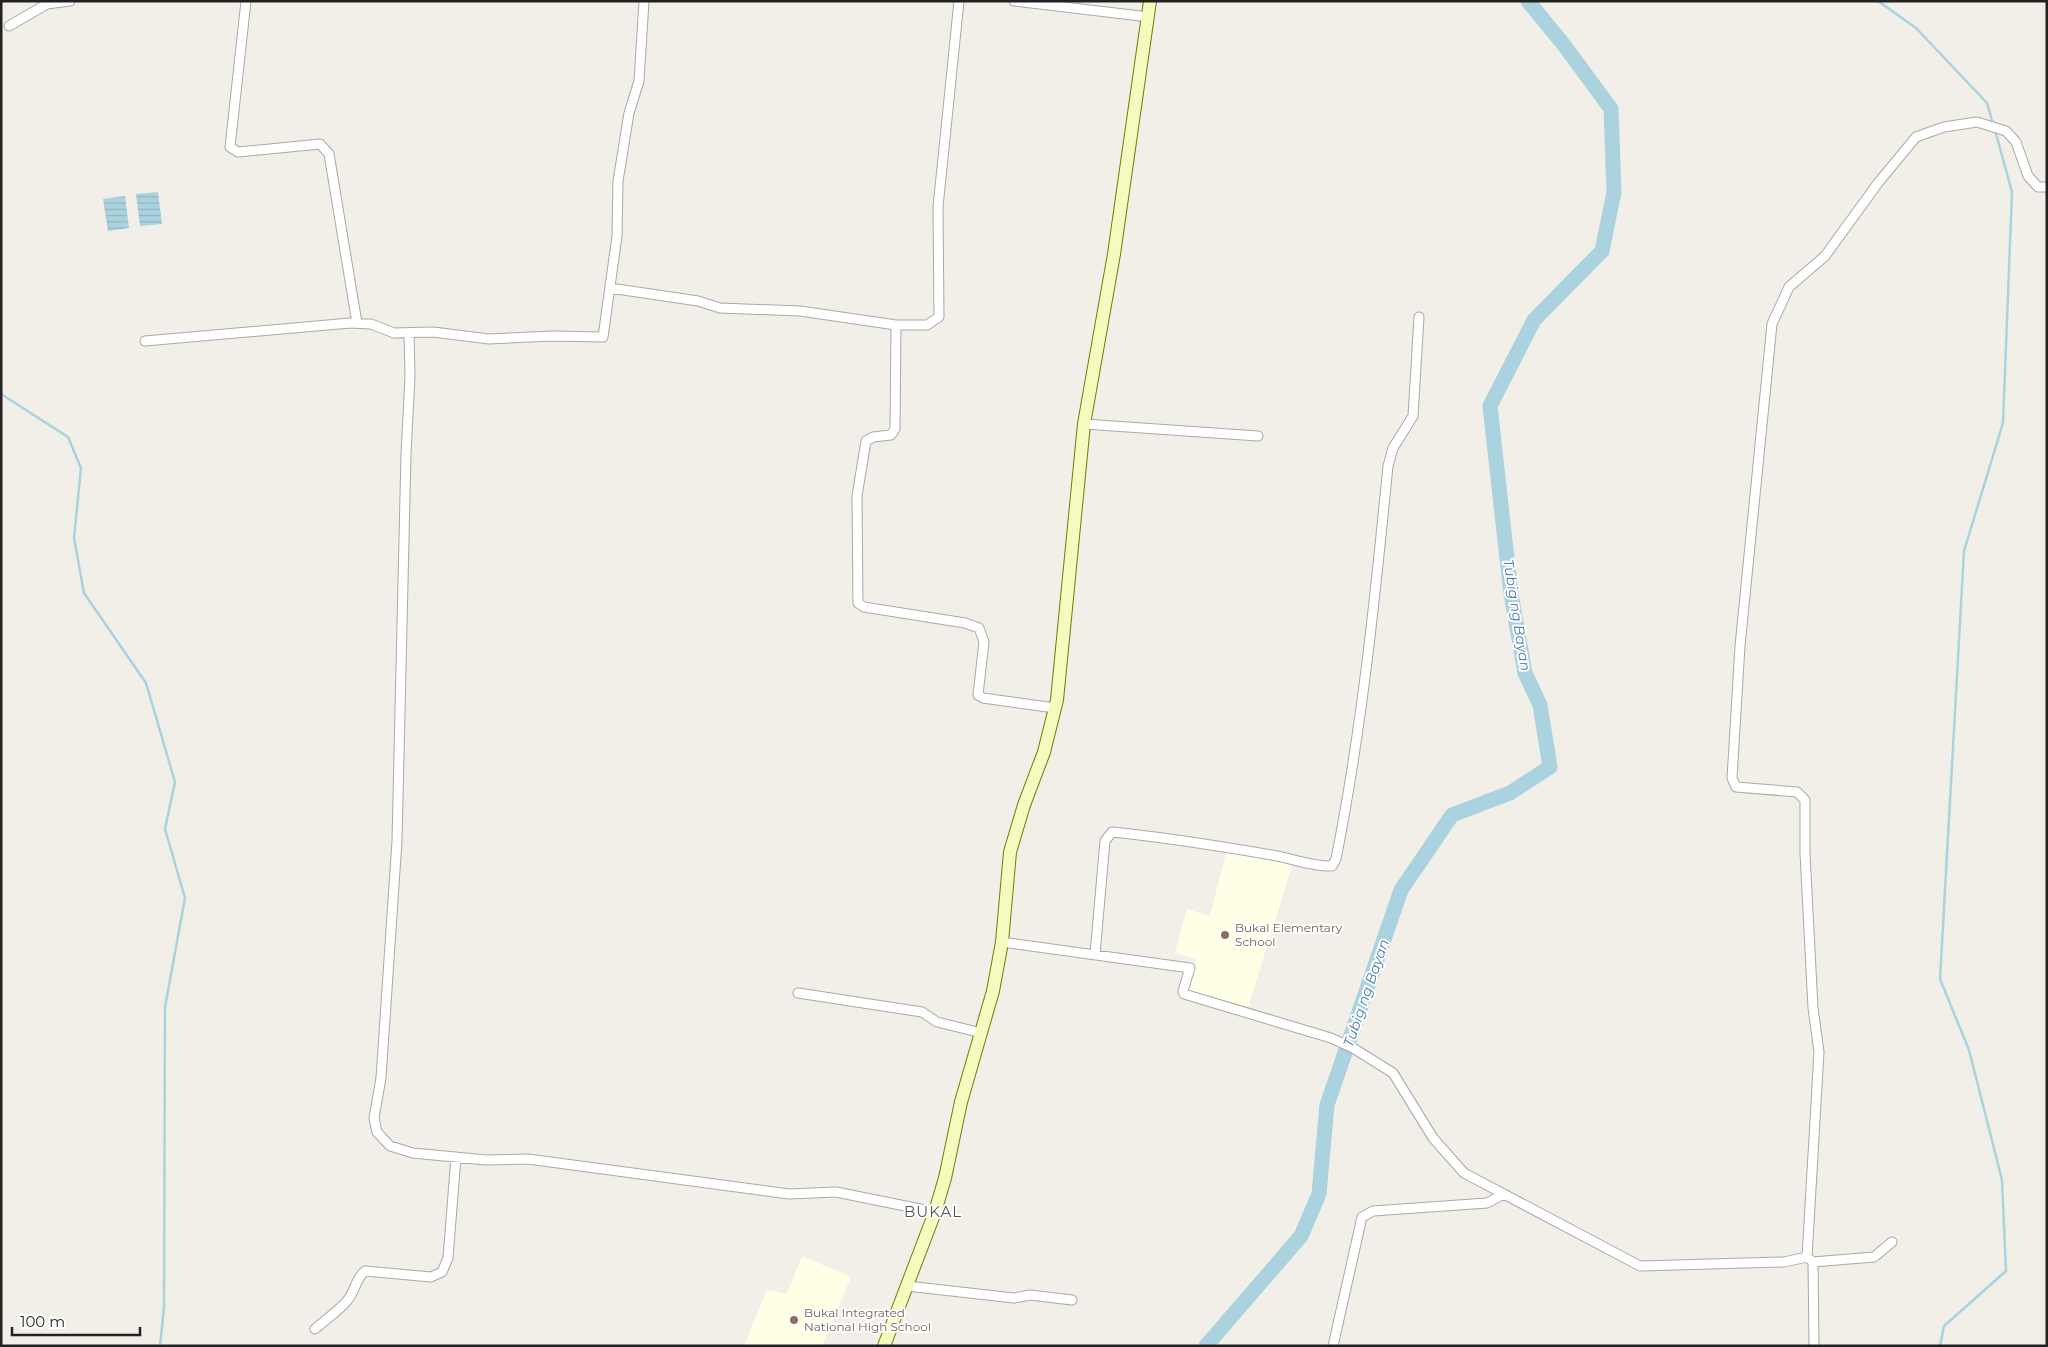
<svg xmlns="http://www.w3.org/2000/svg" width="2048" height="1347" viewBox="0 0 2048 1347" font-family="Montserrat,sans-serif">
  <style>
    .education { fill: #ffffe5 }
    .water { fill: url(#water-rules) }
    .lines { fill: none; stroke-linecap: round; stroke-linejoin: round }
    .stream { stroke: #aad3df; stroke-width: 2.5 }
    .river { stroke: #aad3df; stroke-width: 15 }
    .street-casing { stroke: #a9a9a9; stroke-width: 11 }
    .secondary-casing { stroke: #707d05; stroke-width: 14 }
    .street { stroke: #fff; stroke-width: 9 }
    .secondary { stroke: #f7fabf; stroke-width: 12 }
    .education-dot { fill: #8d6e63; stroke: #fff; stroke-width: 2 }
    .labels { text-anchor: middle; stroke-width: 4; stroke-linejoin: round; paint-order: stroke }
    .education-label { font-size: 12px; fill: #785e54; stroke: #fff; text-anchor: start }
    .water-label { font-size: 14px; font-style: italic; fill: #4a7aab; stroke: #fff }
    .quarter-label { font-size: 15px; letter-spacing: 1px; fill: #555; stroke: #fff }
  </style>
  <defs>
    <pattern id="water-rules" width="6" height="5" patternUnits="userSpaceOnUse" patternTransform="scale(1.25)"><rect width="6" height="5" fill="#aad3df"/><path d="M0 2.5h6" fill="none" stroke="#92b5bf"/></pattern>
  </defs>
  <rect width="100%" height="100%" fill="#f2efe9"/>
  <path class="education" d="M1227 849 1293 863 1248 1007 1188 991 1197 959 1175 953 1187 909 1210 916Z
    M802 1256 851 1277 822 1346H744L767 1290 787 1294Z"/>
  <path class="water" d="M158 192 162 224 140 226 136 194Z
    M125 196 129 228 108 231 103 199Z"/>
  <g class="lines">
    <path class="stream" d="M1878 1 1916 28 1987 103 1993 124
      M1 394 68 437 81 468 74 538 84 593 146 683 175 782 165 829 185 898 165 1007 164 1308 160 1346
      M1940 1346 1944 1326 2006 1271 2002 1180 1969 1050 1940 979 1964 551 2003 423 2012 192 1995 130"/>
    <path class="river" d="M1206 1346 1301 1236 1319 1194 1327 1105 1401 890 1452 815 1510 793 1550 767 1540 705 1525 673 1511 594 1490 406 1534 320 1602 251 1614 192 1611 109 1564 45 1528 1"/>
    <defs>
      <path id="street" d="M246 1 230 147 238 152 320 144 329 154 357 323
        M1014 1 1149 17
        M9 26 47 4 70 1
        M610 288 698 301 720 308 800 311 896 325H927L939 317 938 207 959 1
        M896 325 895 429 891 435 873 437 866 441 857 496 858 603 864 607 965 623 979 628 984 642 978 695 983 698 1055 708
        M409 333 410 377 406 453 397 841 381 1078 374 1118 377 1132 390 1146 413 1153 486 1160 528 1159 789 1194 836 1192 935 1212
        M145 341 350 323 371 324 394 333 433 332 489 339 553 336 603 337 617 236 618 181 629 113 639 81 644 1
        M1084 424 1258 436
        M1002 942 1190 968 1183 991 1184 994 1331 1038 1353 1048 1393 1073 1433 1138 1464 1173 1640 1266 1784 1262 1807 1257 1813 1262 1814 1346
        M1095 954 1105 841 1112 832C1165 837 1219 846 1272 855 1291 858 1312 867 1332 866L1336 859C1362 728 1375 598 1388 466L1393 448 1413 416 1419 317
        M798 993 922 1012 937 1022 982 1033
        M1807 1257 1819 1052 1813 1008 1805 853V800L1797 792 1736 787 1732 778 1740 646 1772 324 1789 287 1825 256 1878 183 1916 137 1944 127 1977 122 2006 131 2016 142 2028 176 2038 187H2047
        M1813 1262 1874 1257 1892 1242
        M907 1286 1014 1298 1030 1295 1072 1300
        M315 1329C325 1320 337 1312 346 1302 355 1293 355 1279 365 1271L431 1277 442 1272 448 1258 456 1157
        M1333 1346 1362 1217 1373 1211 1487 1203 1504 1194"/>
      <path id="secondary" d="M884 1346 935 1212 945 1178 961 1102 993 991 1002 942 1010 852 1024 805 1044 752 1057 700 1084 424 1114 254 1150 1"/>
    </defs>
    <use href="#street" class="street-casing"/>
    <use href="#secondary" class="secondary-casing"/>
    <use href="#street" class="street"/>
    <use href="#secondary" class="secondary"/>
  </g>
  <g class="education-dot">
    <circle cx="1225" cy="935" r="5"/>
    <circle cx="794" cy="1320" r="5"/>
  </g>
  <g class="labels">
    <g class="education-label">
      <text x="1235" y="932">Bukal Elementary<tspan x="1235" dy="14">School</tspan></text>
      <text x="804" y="1317">Bukal Integrated<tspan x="804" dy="14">National High School</tspan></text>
    </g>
    <g class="water-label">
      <text transform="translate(1517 615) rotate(81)" y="5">Tubig ng Bayan</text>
      <text transform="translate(1366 993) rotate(-71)" y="5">Tubig ng Bayan</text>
    </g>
    <g class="quarter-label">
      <text x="933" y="1217">BUKAL</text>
    </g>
  </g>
  <rect width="2048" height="1347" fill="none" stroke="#222222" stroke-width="5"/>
  <path d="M12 1327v8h128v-8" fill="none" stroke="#222222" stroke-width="2.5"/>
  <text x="20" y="1327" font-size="15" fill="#222222" stroke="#ffffff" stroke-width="4" paint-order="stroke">100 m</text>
</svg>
